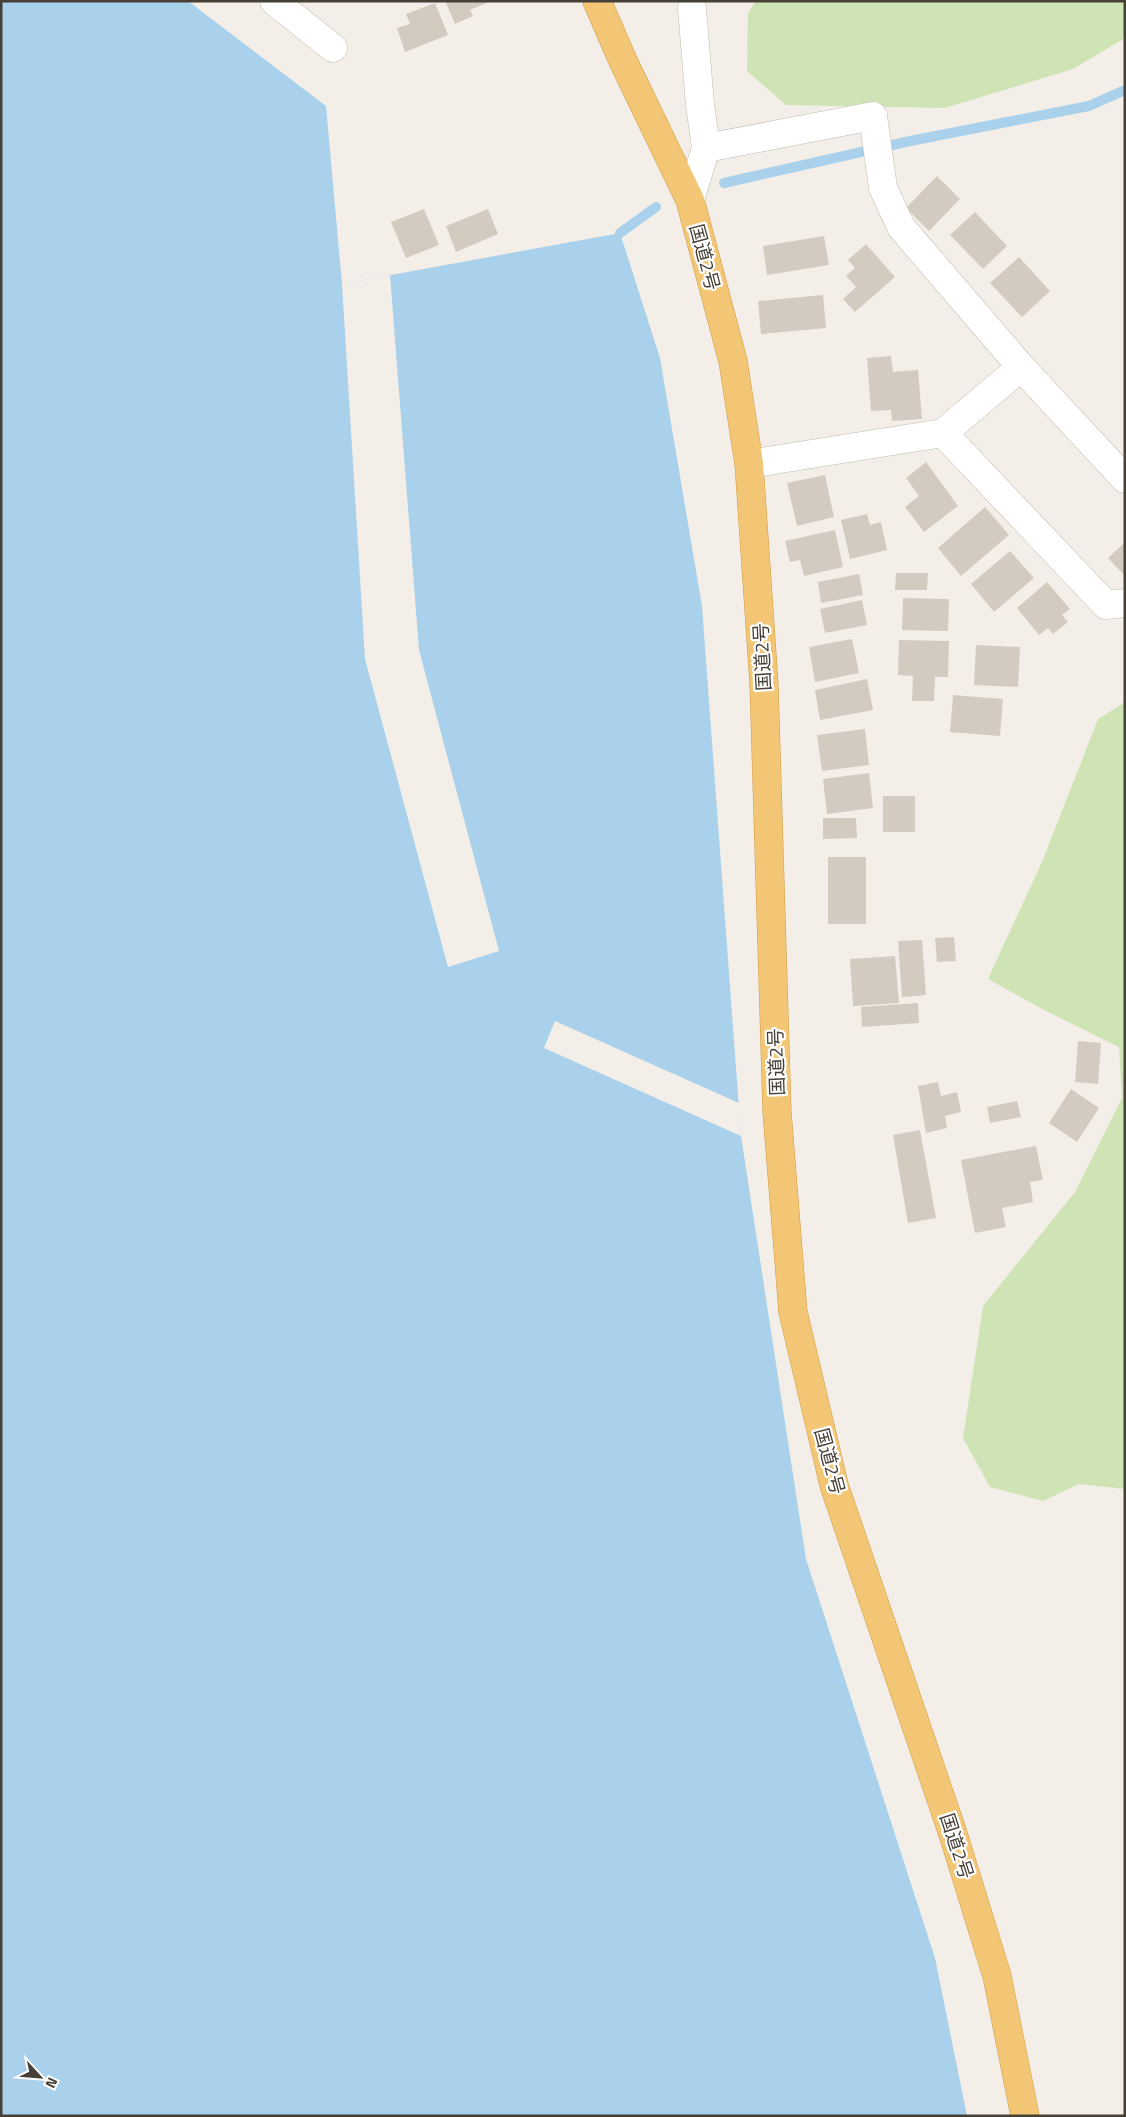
<svg xmlns="http://www.w3.org/2000/svg" width="1126" height="2117" viewBox="0 0 1126 2117" font-family="'Titillium Web','Noto Sans JP',sans-serif">
  <style>
    .green { fill: #cfe4b4 }
    .water { fill: #a9d1eb }
    .pier { fill: #f3efe8 }
    .lines { fill: none; stroke-linecap: round; stroke-linejoin: round }
    .stream { stroke: #a9d1eb; stroke-width: 10 }
    .building { fill: #d3cbbf }
    .minor-casing { stroke: #c0baae; stroke-width: 29 }
    .highway-casing { stroke: #d19b44; stroke-width: 29 }
    .minor { stroke: #fff; stroke-width: 28 }
    .highway { stroke: #f2c674; stroke-width: 28 }
    .labels { text-anchor: middle; stroke-width: 4.5; stroke-linejoin: round; paint-order: stroke }
    .street-label { font-size: 19px; fill: #464037; stroke: #fff }
  </style>
  <rect width="100%" height="100%" fill="#f3efe8"/>
  <path class="green" d="M756 1H1125V38L1073 69 945 108 786 105 747 71 748 13Z
    M1125 702V1489L1079 1484 1043 1501 990 1487 963 1438 983 1306 1075 1192 1122 1098 1119 1047 1044 1010 988 979 1042 862 1098 719Z"/>
  <path class="water" d="M1 1H188L326 106 342 284 620 233 660 358 702 606 741 1136 806 1559 935 1958 967 2116H1Z"/>
  <path class="pier" d="M390 275 419 650 499 951 448 967 365 659 342 284Z
    M555 1021 739 1103 741 1136 544 1048Z"/>
  <g class="lines">
    <path class="stream" d="M724 183 910 141 1089 106 1125 90
      M620 233 656 207"/>
  </g>
  <path class="building" d="M445 1H486L487 3 470 10 473 16 455 24Z
    M435 3 448 35 405 52 397 28 410 24 406 14Z
    M937 176 960 199 929 231 906 208Z
    M424 209 439 245 406 258 391 222Z
    M488 209 498 234 456 252 446 226Z
    M975 212 1007 246 983 269 950 235Z
    M824 236 829 265 767 275 763 246Z
    M866 244 895 277 855 312 843 299 856 287 846 276 855 268 848 260Z
    M1019 257 1050 291 1022 317 990 283Z
    M823 295 826 328 761 334 758 301Z
    M891 356 893 372 918 370 922 419 892 421 891 410 871 411 867 358Z
    M926 462 958 506 924 532 905 507 919 496 906 478Z
    M825 475 834 517 797 526 787 483Z
    M985 507 1009 535 961 576 938 548Z
    M867 514 870 525 881 522 887 550 850 559 841 520Z
    M835 530 843 567 804 576 800 560 790 562 785 541Z
    M1125 542V576L1108 558Z
    M1010 551 1034 578 994 612 971 584Z
    M896 573H928L927 590H895Z
    M859 574 863 595 821 603 818 582Z
    M1047 582 1070 609 1062 615 1068 622 1053 634 1048 628 1039 635 1017 608Z
    M903 598 949 599 948 631 902 630Z
    M862 600 867 625 825 633 820 609Z
    M852 639 859 673 815 682 809 647Z
    M899 640 949 641 948 677H935L934 701H912L913 676 898 675Z
    M976 645 1020 647 1018 687 974 685Z
    M867 679 873 710 820 720 815 690Z
    M953 695 1003 699 1000 736 950 732Z
    M865 729 869 765 822 771 817 735Z
    M869 773 873 808 827 814 823 779Z
    M883 796H915V832H883Z
    M823 818H856L857 838 823 839Z
    M828 857H866V924H828Z
    M954 937 956 961 937 962 935 938Z
    M922 940 926 995 902 997 898 941Z
    M895 956 899 1003 853 1006 850 959Z
    M918 1003 919 1023 862 1027 861 1007Z
    M1078 1041 1101 1043 1098 1084 1075 1082Z
    M938 1082 941 1096 957 1092 961 1112 945 1116 947 1128 926 1133 918 1086Z
    M1071 1089 1099 1108 1077 1142 1049 1123Z
    M1017 1101 1021 1117 990 1123 987 1107Z
    M920 1130 936 1218 908 1223 893 1135Z
    M1036 1146 1043 1180 1030 1182 1033 1202 1002 1208 1006 1227 975 1233 961 1160Z"/>
  <g class="lines">
    <defs>
      <path id="minor" d="M274 1 333 48
        M706 148 873 116 883 188 901 227 1021 367 1125 479
        M690 200 706 148 700 105 692 8
        M943 433 1106 605 1125 603
        M749 464 943 433 1021 367"/>
      <path id="highway" d="M597 1 623 61 690 200 733 361 749 464 764 684 777 1112 793 1312 834 1485 953 1834 997 1976 1025 2116"/>
    </defs>
    <use href="#minor" class="minor-casing"/>
    <use href="#highway" class="highway-casing"/>
    <use href="#minor" class="minor"/>
    <use href="#highway" class="highway"/>
  </g>
  <g class="labels">
    <g class="street-label">
      <text transform="translate(705 257) rotate(75)" y="7">国道2号</text>
      <text transform="translate(762 657) rotate(-93)" y="7">国道2号</text>
      <text transform="translate(776 1062) rotate(-92)" y="7">国道2号</text>
      <text transform="translate(830 1461) rotate(75)" y="7">国道2号</text>
      <text transform="translate(957 1846) rotate(72)" y="7">国道2号</text>
    </g>
  </g>
  <rect width="1126" height="2117" fill="none" stroke="#464037" stroke-width="5"/>
  <g transform="translate(40 2077) rotate(116)" stroke="#ffffff" stroke-width="4" paint-order="stroke">
  <path d="M0-4L9 19L0 12L-9 19Z" fill="#464037"/>
  <text y="-8" font-size="14" font-weight="bold" text-anchor="middle" fill="#464037">N</text>
  </g>
</svg>
